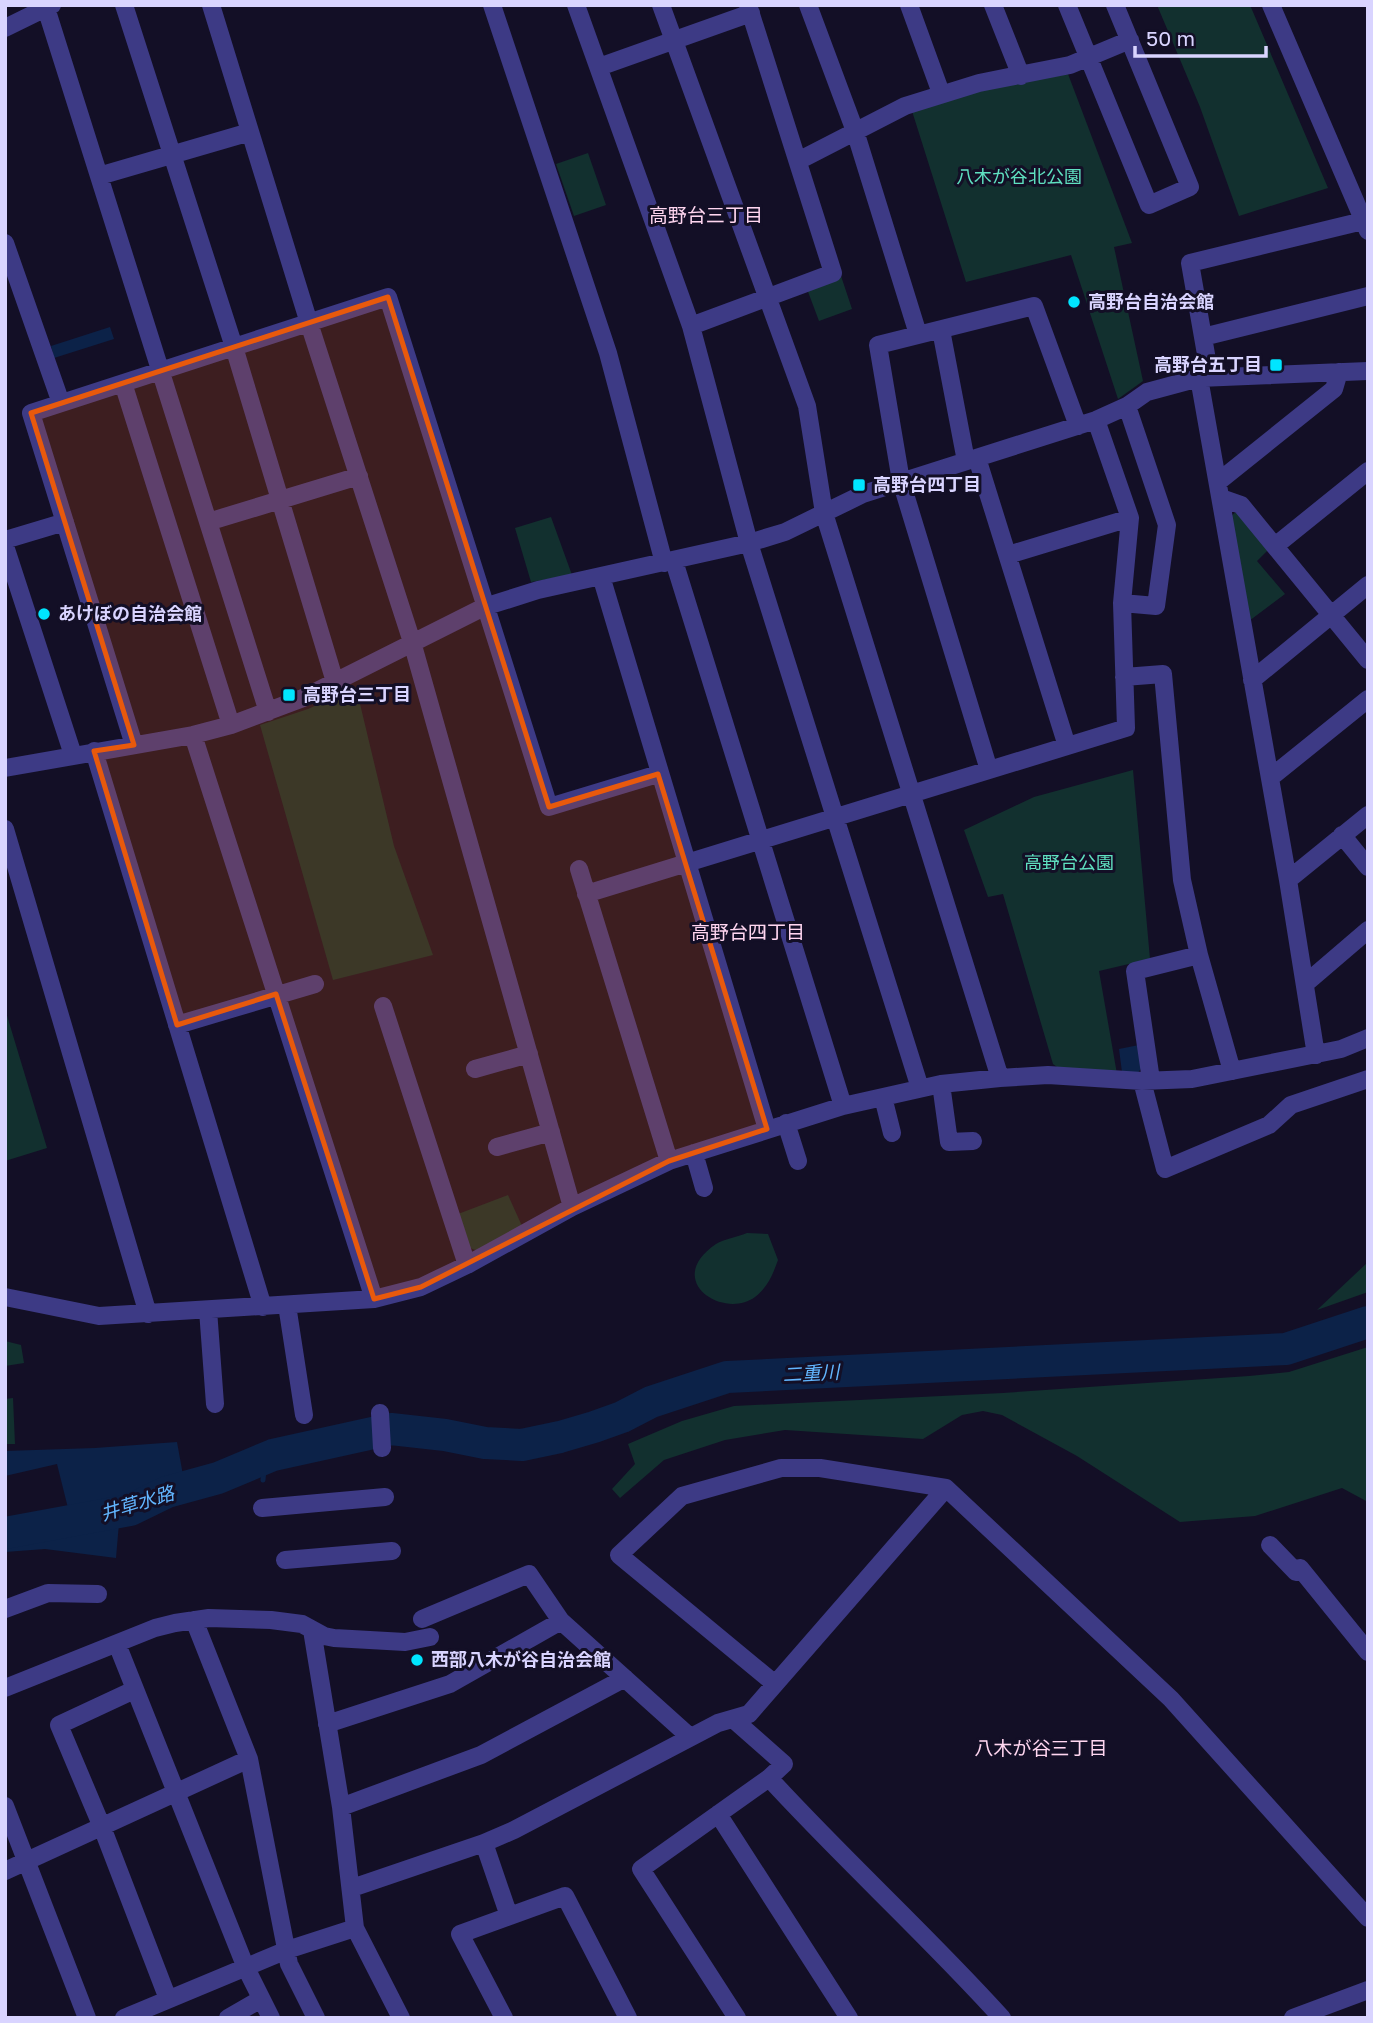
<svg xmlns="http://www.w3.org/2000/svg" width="1373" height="2023" viewBox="0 0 1373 2023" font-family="'Golos Text','Noto Sans JP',sans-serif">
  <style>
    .green { fill: #12302f }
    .water { fill: #0c2248 }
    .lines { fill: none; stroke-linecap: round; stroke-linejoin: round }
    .stream { stroke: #0c2248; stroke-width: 5 }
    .river { stroke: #0c2248; stroke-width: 32 }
    .minor { stroke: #3d3a85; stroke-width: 18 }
    .marked { fill: #e8590c; fill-opacity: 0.2; stroke: #e8590c; stroke-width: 5; stroke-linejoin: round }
    .poi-dot { fill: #00e5ff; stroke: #130f26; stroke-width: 2.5 }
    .labels { text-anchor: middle; stroke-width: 6; stroke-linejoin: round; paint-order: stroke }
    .park-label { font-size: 18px; fill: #5fe0c0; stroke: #130f26 }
    .poi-label { font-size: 18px; font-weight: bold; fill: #d9d4ff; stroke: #130f26; text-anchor: start }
    .neighbourhood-label { font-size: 19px; fill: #ffd6f0; stroke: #130f26 }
    .water-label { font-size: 19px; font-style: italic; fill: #62b6ff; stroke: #130f26 }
  </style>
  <rect width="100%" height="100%" fill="#130f26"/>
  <path class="green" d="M1157 5H1250L1328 188 1239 216 1200 107Z
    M1068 74 1132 243 1114 247 1143 381 1118 399 1071 255 966 282 912 111 984 89Z
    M588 153 606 205 574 216 556 164Z
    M841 276 852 309 819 321 807 289Z
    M1236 512 1268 550 1257 561 1285 594 1249 621 1231 516Z
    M551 517 572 575 531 582 515 528Z
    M356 687 394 846 433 955 333 980 260 725 308 709Z
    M1133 770 1150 959 1099 971 1117 1074 1061 1070 1053 1064 1003 894 988 897 964 830 1034 797Z
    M5 1009 47 1148 5 1161Z
    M508 1195 522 1226 478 1251 470 1248 458 1214Z
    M747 1233 768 1234 778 1260C773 1274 768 1287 755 1297 724 1320 662 1281 716 1244 724 1239 737 1237 747 1233Z
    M1368 1262V1292L1317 1310Z
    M5 1341 21 1345 24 1363 5 1366Z
    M1368 1347V1502L1342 1488 1255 1516 1180 1522 1077 1456 1002 1415 983 1411 962 1415 923 1439 785 1430 725 1440 664 1460 620 1498 612 1489 635 1464 628 1444 682 1421 734 1406 1003 1393 1249 1376 1289 1372Z
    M13 1398 15 1444H5V1399Z"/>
  <path class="water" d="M110 327 114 339 54 358 51 346Z
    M1139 1045 1143 1066 1137 1074 1122 1072 1119 1049Z
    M177 1442 183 1475 162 1481 129 1497 69 1512 57 1464 5 1476V1451L95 1448Z
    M119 1523 116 1558 45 1549 5 1552V1546Z"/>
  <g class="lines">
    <path class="stream" d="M263 1480 265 1458"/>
    <path class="river" d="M5 1533 130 1510 167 1492 218 1478 273 1455 391 1429 445 1435 485 1443 522 1445 560 1437 594 1427 622 1417 651 1402 727 1377 1286 1349 1368 1322"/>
    <path class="minor" d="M124 5 234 347 335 682
      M211 5 309 323 412 642 572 1207
      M492 5 608 353 664 563
      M576 5 691 326 749 543 920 1088
      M661 5 807 406 824 513 1000 1078
      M808 5 855 131 918 334
      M909 5 941 93
      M993 5 1021 76
      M1067 5 1149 205 1190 187 1115 5
      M1271 5 1368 231
      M46 8 268 712
      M5 28 52 5
      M599 67 751 13
      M798 161 905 106 979 83 1070 65 1130 40
      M99 176 250 132
      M5 243 61 403
      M691 326 833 273 748 5
      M941 330 966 461
      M1203 337 1368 296
      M1210 377 1190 263 1363 221
      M1199 378 1288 880 1316 1055
      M123 383 231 725
      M977 458 1067 746
      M1218 482 1334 389 1339 372
      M1221 498 1241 505 1368 660
      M208 522 359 476
      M5 540 65 522
      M5 546 73 755
      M1275 546 1368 471
      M1008 555 1130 518
      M674 561 843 1106
      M601 576 767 1129
      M1122 603 1156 606 1167 525 1127 406
      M1124 677 1163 674 1182 880 1199 955 1232 1071
      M1252 680 1368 585
      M193 735 374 1299
      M134 745 31 413 388 297 549 807 658 774
      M94 751 263 1307
      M5 768 193 735 231 725 303 698 484 607 538 590 749 543 785 532 863 494 1096 420 1127 406 1147 392 1199 378 1368 371
      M989 770 901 481 878 345 1034 306 1078 426
      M1270 778 1368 699
      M5 829 148 1314
      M1342 835 1368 867
      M579 869 669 1161
      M1288 880 1368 815
      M586 894 1126 728 1122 603 1130 518 1096 420
      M1305 984 1368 930
      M383 1006 467 1265
      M177 1025 315 984
      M475 1069 529 1054
      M1151 1080 1135 971 1199 955
      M1142 1081 1165 1169 1269 1125 1291 1105 1368 1079
      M941 1084 949 1142 973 1141
      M883 1097 892 1133
      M786 1123 798 1161
      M497 1147 551 1132
      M694 1153 704 1188
      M5 1297 99 1316 374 1299 421 1287 467 1265 572 1207 669 1161 843 1106 941 1084 1000 1078 1048 1075 1142 1081 1192 1079 1341 1049 1368 1038
      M287 1305 304 1415
      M208 1310 215 1404
      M380 1413 382 1448
      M262 1508 385 1497
      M1270 1545 1296 1572
      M285 1560 392 1551
      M1300 1568 1368 1652
      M5 1609 48 1593 98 1594
      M422 1619 529 1574 561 1621 690 1737
      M194 1620 249 1759 289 1964 316 2018
      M312 1630 341 1807 355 1928 401 2018
      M117 1644 246 1968 271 2018
      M775 1684 619 1555 682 1496 781 1468H820L946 1488 1171 1699 1368 1918
      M5 1688 155 1628 175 1623 209 1618 271 1620 302 1624 324 1636 334 1638 405 1642 430 1637
      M134 1690 59 1725 102 1827 168 1999
      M733 1719 784 1764 769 1778 641 1869 737 2018
      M327 1724 450 1684 561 1621
      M769 1778C844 1860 927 1935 1002 2018
      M5 1806 87 2018
      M341 1807 481 1755 625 1678
      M718 1814 849 2018
      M484 1843 509 1916
      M5 1871 249 1759
      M352 1888 484 1843 514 1830 718 1723 749 1714 946 1488
      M124 2018 287 1950 355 1928
      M228 2018 261 1999
      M504 2018 460 1934 565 1896 628 2018
      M1293 2018 1368 1990"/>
  </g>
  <path class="marked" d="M388 297 549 807 658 774 767 1129 669 1161 421 1287 374 1299 276 994 177 1025 94 751 134 745 31 413Z"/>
  <g class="poi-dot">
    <circle cx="1074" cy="302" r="7"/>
    <rect x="1269" y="358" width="14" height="14" rx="3.5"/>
    <rect x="852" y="478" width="14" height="14" rx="3.5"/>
    <circle cx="44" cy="614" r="7"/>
    <rect x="282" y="688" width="14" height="14" rx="3.5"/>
    <circle cx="417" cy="1660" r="7"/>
  </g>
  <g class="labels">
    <g class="park-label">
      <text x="1019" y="183">八木が谷北公園</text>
      <text x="1069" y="869">高野台公園</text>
    </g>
    <g class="poi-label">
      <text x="1088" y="308">高野台自治会館</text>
      <text x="1262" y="371" text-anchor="end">高野台五丁目</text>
      <text x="873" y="491">高野台四丁目</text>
      <text x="58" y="620">あけぼの自治会館</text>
      <text x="303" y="701">高野台三丁目</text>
      <text x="431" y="1666">西部八木が谷自治会館</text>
    </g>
    <g class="neighbourhood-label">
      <text x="706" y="222">高野台三丁目</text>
      <text x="748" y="939">高野台四丁目</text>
      <text x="1041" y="1755">八木が谷三丁目</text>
    </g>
    <g class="water-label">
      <text transform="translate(811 1373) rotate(-3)" y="7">二重川</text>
      <text transform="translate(137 1503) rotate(-17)" y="7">井草水路</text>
    </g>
  </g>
  <rect width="1373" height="2023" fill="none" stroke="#d9d4ff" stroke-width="14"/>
  <path d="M1135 46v10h131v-10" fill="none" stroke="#d9d4ff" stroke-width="3.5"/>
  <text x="1146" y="46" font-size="21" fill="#d9d4ff" stroke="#130f26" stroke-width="5" paint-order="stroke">50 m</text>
</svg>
